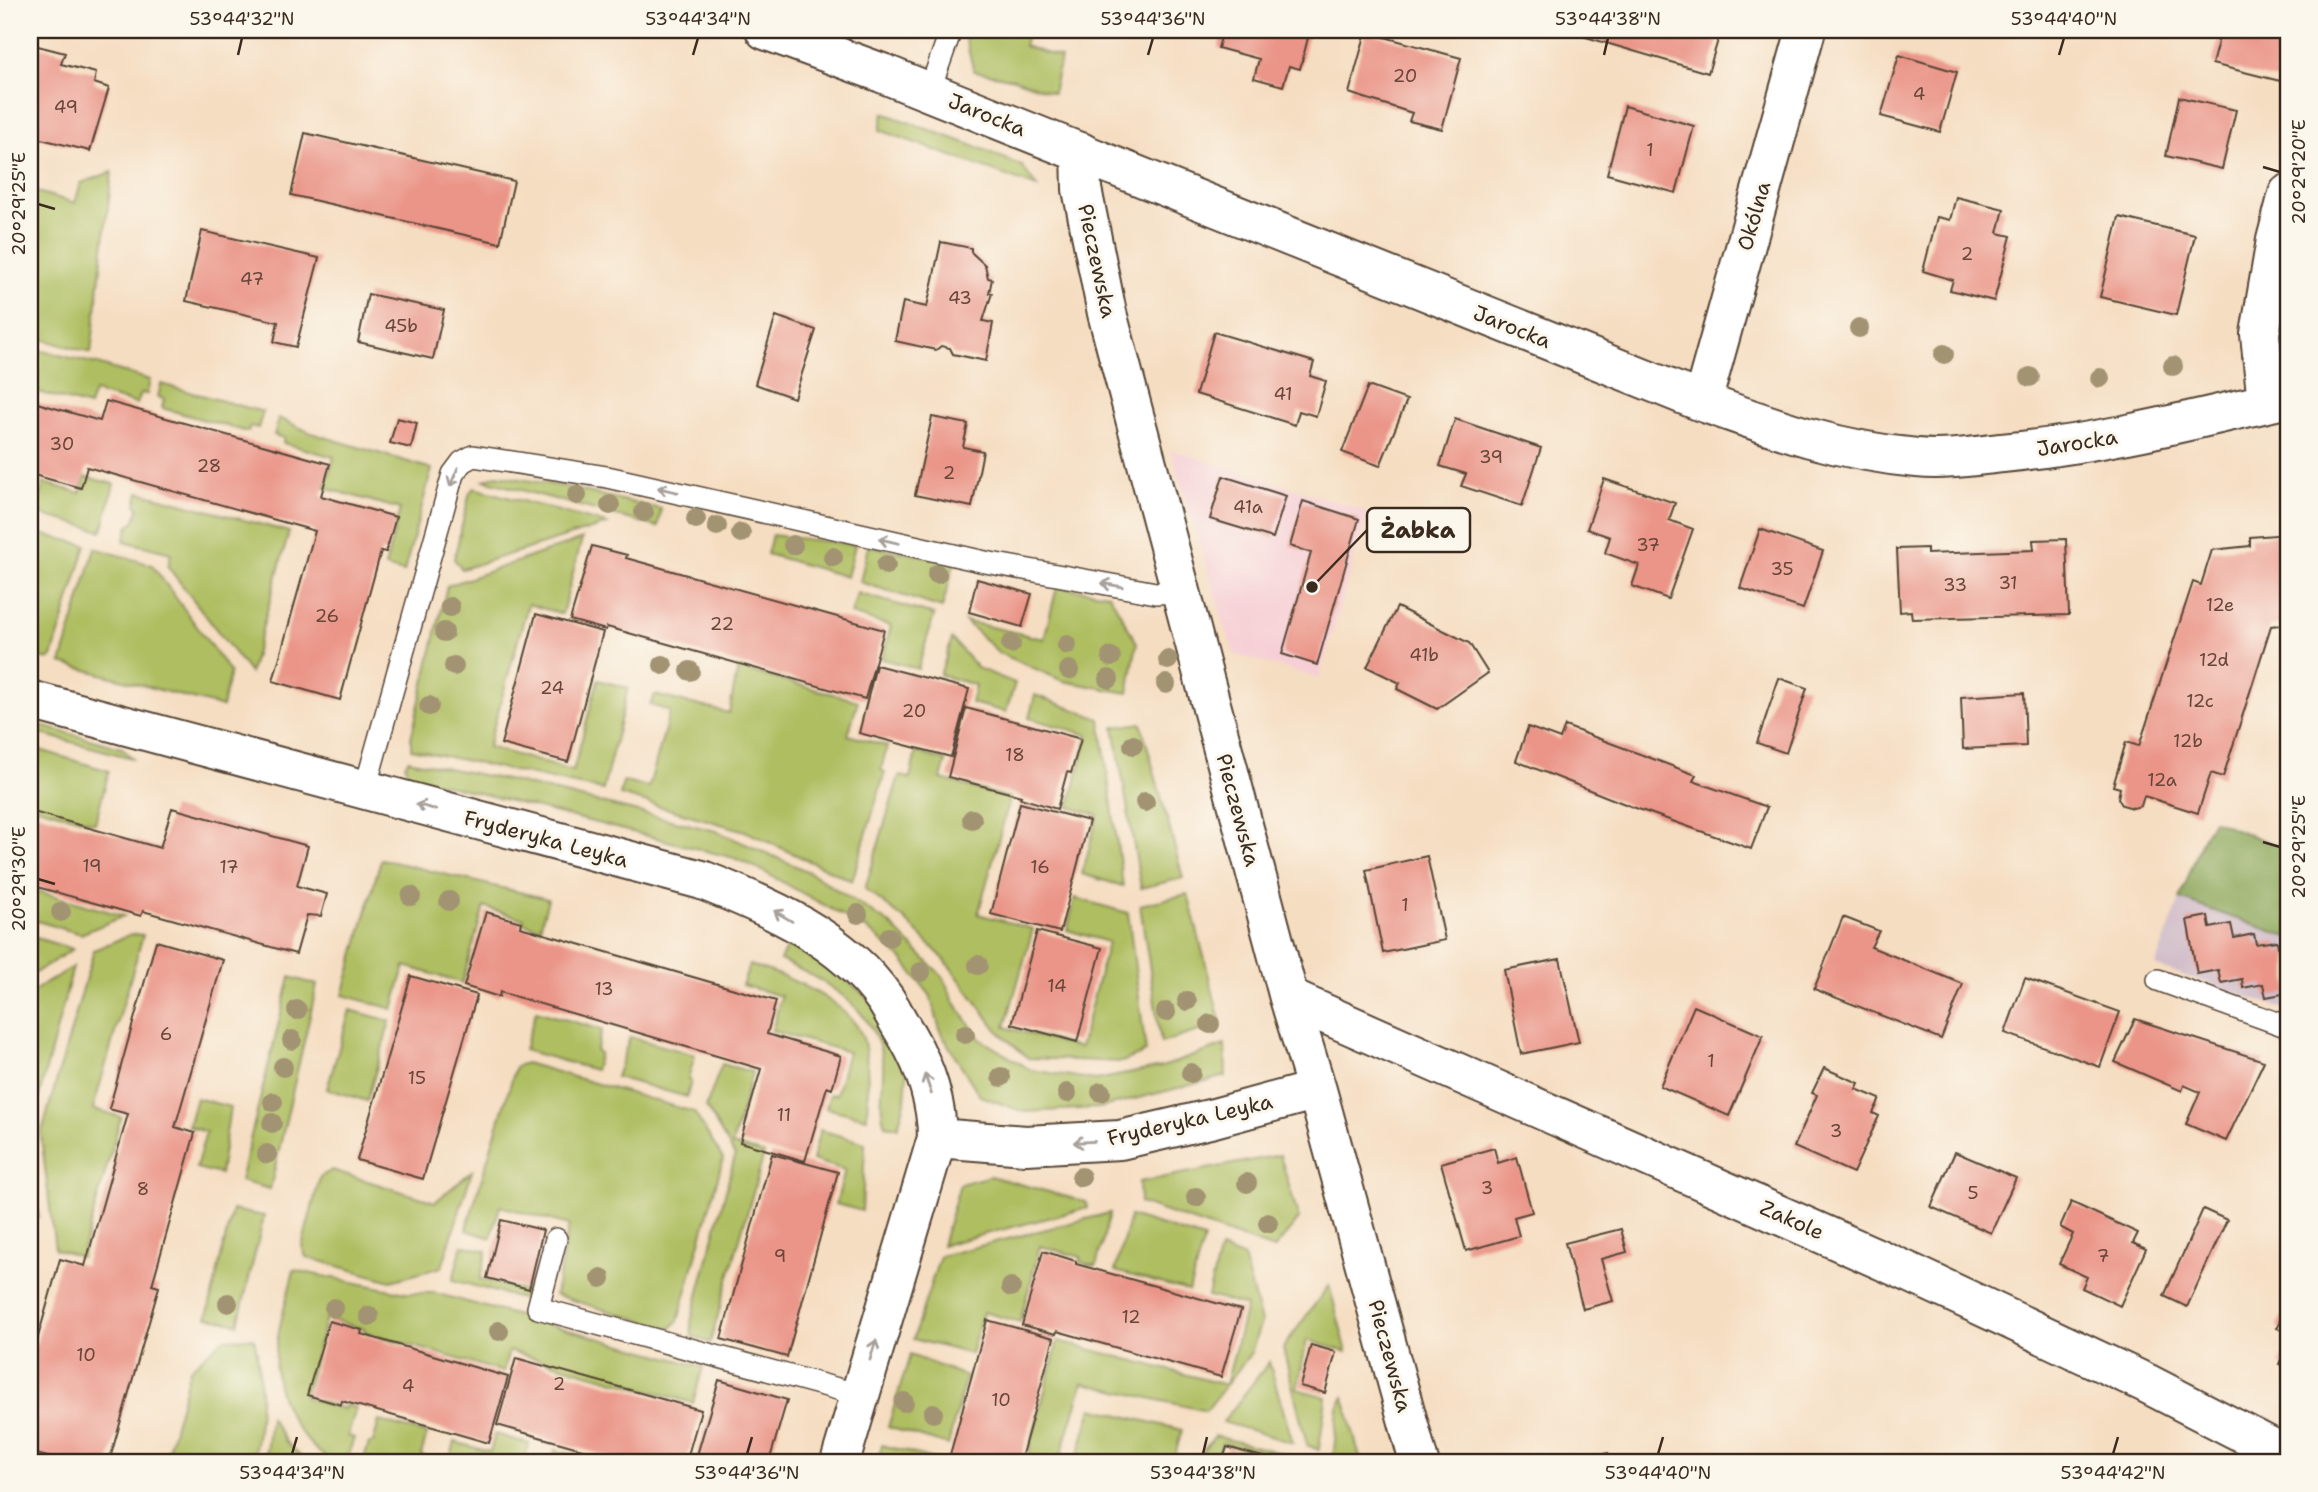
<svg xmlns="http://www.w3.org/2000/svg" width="2318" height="1492" viewBox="0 0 2318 1492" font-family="'Shantell Sans',sans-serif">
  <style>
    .built { fill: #f6cfd6 }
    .industrial { fill: #d1bdc9 }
    .green { fill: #aebe61; stroke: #747440; stroke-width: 2 }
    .forest { fill: #8aa557; stroke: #62683a; stroke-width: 2 }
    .building { fill: #ea9588 }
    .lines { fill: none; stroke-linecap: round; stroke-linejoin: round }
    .lane-casing { stroke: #574536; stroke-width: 24 }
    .street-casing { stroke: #574536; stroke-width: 42 }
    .lane { stroke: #fff; stroke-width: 21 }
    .street { stroke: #fff; stroke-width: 38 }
    .tree { fill: #a29372 }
    .oneway { stroke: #a79f9a }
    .ticks { fill: none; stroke: #3b2a1e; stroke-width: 2.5 }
    .labels { text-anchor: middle; stroke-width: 6; stroke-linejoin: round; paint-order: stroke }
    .number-label { font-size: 18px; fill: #674538 }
    .street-label { font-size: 21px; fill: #3b2a1e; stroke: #fbf7ec }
    .leader { fill: none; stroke: #3b2a1e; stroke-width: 2.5 }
    .callout-dot { fill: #3b2a1e; stroke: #fbf7ec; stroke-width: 2.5 }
    .callout { fill: #fbf7ec; stroke: #3b2a1e; stroke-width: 2.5 }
    .callout-label { font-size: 23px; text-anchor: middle; font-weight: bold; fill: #3b2a1e }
    .neatline { fill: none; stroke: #3b2a1e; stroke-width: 2.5 }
    .ticks-label { font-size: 18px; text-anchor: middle; fill: #3b2a1e }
  </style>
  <rect width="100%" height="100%" fill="#fbf7ec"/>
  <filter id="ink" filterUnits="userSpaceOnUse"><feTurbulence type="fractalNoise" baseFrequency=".0143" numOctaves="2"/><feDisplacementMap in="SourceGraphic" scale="14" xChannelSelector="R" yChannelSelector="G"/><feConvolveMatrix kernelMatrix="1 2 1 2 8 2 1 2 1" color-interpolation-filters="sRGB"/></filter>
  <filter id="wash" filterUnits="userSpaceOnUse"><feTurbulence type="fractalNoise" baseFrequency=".00686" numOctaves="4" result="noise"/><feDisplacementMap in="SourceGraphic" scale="28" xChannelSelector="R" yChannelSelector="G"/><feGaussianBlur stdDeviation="1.57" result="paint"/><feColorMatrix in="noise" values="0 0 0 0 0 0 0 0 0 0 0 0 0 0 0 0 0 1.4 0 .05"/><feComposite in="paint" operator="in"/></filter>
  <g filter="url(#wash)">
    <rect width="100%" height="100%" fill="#f5ddc1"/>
    <path class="built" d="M1170 449 1368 512 1319 678 1234 654Z"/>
    <path class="industrial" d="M2180 899 2288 937V1010L2155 966Z"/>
    <path class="green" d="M968 30H1028L1024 46 1061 58 1053 93 1014 79 974 71 965 38Z
      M883 113 982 149 1022 166 1037 187 880 130Z
      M112 172 91 353 30 336V190L75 203 81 183Z
      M30 348 97 364 150 380 147 394 141 393 137 404 94 392 89 406 30 390Z
      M161 384 263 412 258 428 250 426 248 432 162 408 164 399 158 397Z
      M279 418 311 433 432 469 404 572 385 567 400 509 325 488 334 457 283 443 284 438 274 435Z
      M497 475 561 486 661 509 658 527 484 480Z
      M86 477 114 484 102 531 36 513 44 483 80 493Z
      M474 488 607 524 462 569 454 559 470 492Z
      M139 492 289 532 250 673 168 567 171 553 124 541 129 525 134 523 139 508 136 505Z
      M32 532 86 545 52 657 48 660 30 655V535Z
      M772 535 855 545 847 577 767 554Z
      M582 539 562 614 528 604 488 747 573 771 598 680 628 688 603 790 411 749V738L447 586Z
      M868 546 955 561 942 608 860 582Z
      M95 548 152 565 230 672 222 707 61 663Z
      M1057 587 1109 594 1137 643 1128 693 1063 681 999 653 965 621 1044 639Z
      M857 593 934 615 918 669 882 659 891 626 851 614Z
      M952 639 977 668 1015 683 1006 712 971 703 975 685 940 675Z
      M738 668 858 701 848 735 887 746 881 770 885 772 852 881 745 831 620 795 623 782 649 787 670 711 650 705 655 695 729 713Z
      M1035 695 1100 719 1123 886 1082 874 1098 815 1069 807 1088 735 1029 718Z
      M30 723 122 748 132 758 30 731Z
      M1141 723 1183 878 1141 888 1114 727Z
      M30 747 109 771 95 823 30 805Z
      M916 752 946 761 941 779 1010 798 978 914 1033 929 1005 1027 1080 1048 1108 942 1067 930 1075 898 1128 913 1146 1052 1122 1062 1028 1058 999 1032 944 959 904 919 865 889 899 776 910 778Z
      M408 760 511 781 716 831 809 872 890 924 944 978 953 1000 980 1039 1031 1070 1096 1080 1162 1067 1225 1045 1226 1076 1099 1108 1024 1112 980 1096 941 1033 930 995 901 958 867 929 755 867 734 858 408 775 405 765Z
      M381 859 548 899 540 928 523 923 524 919 484 907 462 983 405 966 393 1009 343 995Z
      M30 889 124 916 81 934 30 919Z
      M1188 894 1221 1024 1161 1043 1140 905Z
      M131 934 143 935 93 1109 121 1117 81 1257 55 1249 41 1135 94 950Z
      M794 935 876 1005 907 1073 905 1102 898 1127 885 1125C878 1106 884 1086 883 1066 878 1008 827 982 780 960Z
      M30 936 73 949 30 976Z
      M750 965C785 975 855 1003 864 1042 869 1067 868 1093 867 1118L826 1108 830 1094 836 1095 848 1052 772 1031 781 996 742 985Z
      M73 967 30 1131V993Z
      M290 977 317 985 270 1189 240 1181Z
      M350 1010 390 1021 367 1101 327 1089Z
      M536 1011 602 1030 596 1051 600 1053 595 1070 524 1050Z
      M630 1037 695 1055 688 1079 691 1081 687 1097 616 1077Z
      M526 1063 694 1112 723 1159 678 1321 670 1329 555 1295 569 1225 500 1206 491 1238 466 1230 516 1066Z
      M722 1064 752 1072 732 1145 764 1154 710 1343 692 1336 691 1322 735 1156 706 1107Z
      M196 1098 230 1107 220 1174 196 1168 206 1132 188 1126Z
      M820 1130 865 1143 862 1211 836 1204 845 1170 812 1160Z
      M30 1153 39 1217 30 1214Z
      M1280 1155 1299 1219 1274 1249 1140 1203 1139 1182Z
      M332 1170 435 1202 472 1171 442 1267 391 1281 306 1257 302 1246 320 1177Z
      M990 1176 1086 1202 1087 1208 942 1245 960 1184Z
      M232 1210 264 1216 238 1324 207 1317Z
      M1110 1213 1096 1266 1080 1262 1081 1257 1040 1246 1020 1322 983 1312 971 1354 913 1339 940 1256Z
      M1130 1216 1204 1239 1189 1291 1115 1271Z
      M462 1245 487 1251 480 1279 532 1293 529 1301 453 1280Z
      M1220 1249 1243 1257 1261 1322 1251 1353 1206 1411 1083 1383 1059 1462H1026L1058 1341 1226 1385 1246 1306 1208 1296Z
      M294 1270 406 1293H435L703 1367 693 1403 509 1351 503 1372 365 1332V1329L326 1318 304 1397 344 1409 346 1405 356 1408 348 1436 354 1438 346 1462C328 1462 317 1452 306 1439 257 1380 278 1337 294 1270Z
      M1329 1285 1347 1352 1307 1340 1297 1389 1326 1397 1319 1450 1307 1445 1283 1348Z
      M254 1338C263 1377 262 1423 252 1462H165L190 1369 223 1339Z
      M910 1355 966 1376 948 1445 888 1427Z
      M1269 1362 1293 1443 1223 1422Z
      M1344 1397 1361 1462H1333L1338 1408Z
      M1092 1408 1182 1430 1173 1462H1076Z
      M270 1417 286 1442 306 1462H265Z
      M379 1421 427 1434 421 1455 425 1457 423 1462H363L369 1443H373Z
      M495 1434 529 1444 524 1462H449L455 1442 490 1452Z
      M1215 1436 1293 1456 1291 1462 1222 1443 1216 1462H1194Z
      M882 1445 944 1462H877Z
      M555 1450 597 1462H552Z"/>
    <path class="forest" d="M2213 820 2288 850V937L2180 899 2202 840Z"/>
    <g id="blocks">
      <path class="building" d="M1223 30H1310L1300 69 1289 66 1283 86 1254 78 1259 59 1218 48Z
        M1562 30H1721L1708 73Z
        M2221 30H2288V46L2280 81 2212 64Z
        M1366 32 1461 58 1442 129 1409 121 1412 113 1349 93Z
        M30 44 65 53 61 64 96 73 94 83 109 88 90 151 33 137 36 128 30 126Z
        M1899 55 1957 72 1940 132 1881 116Z
        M2179 97 2236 110 2222 169 2166 156Z
        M1625 106 1694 126 1676 193 1607 174Z
        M305 133 514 181 500 243 291 195Z
        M1956 197 2004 209 1998 233 2011 236 1994 301 1950 290 1953 280 1923 271 1937 217 1950 220Z
        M2119 217 2195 235 2176 315 2100 297Z
        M202 231 319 258 296 347 274 342 278 322 186 301Z
        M941 242 971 248V252L985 265 988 278 992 279 989 293H992L983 321 993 323 986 361 953 354 950 348 941 346 936 350 895 341 903 302 927 307Z
        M368 294 444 310 433 359 358 342Z
        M776 316 816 330 794 398 755 384Z
        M1214 332 1314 362 1310 376 1326 381 1316 416 1299 411 1295 425 1196 394Z
        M1368 386 1407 400 1380 466 1342 452Z
        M30 401 100 421 106 401 330 464 321 496 396 517 386 552 381 551 340 700 273 681 315 531 87 467 81 488 30 474Z
        M932 417 968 424 963 447 983 451 972 507 915 495Z
        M397 418 417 423 411 448 390 443Z
        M1455 419 1541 448 1522 506 1461 486 1466 474 1440 466Z
        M1223 476 1286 496 1273 538 1210 519Z
        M1604 479 1675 503 1669 520 1693 529 1668 599 1632 586 1639 565 1605 553 1610 537 1587 529Z
        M1303 501 1359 519 1317 665 1282 654 1311 553 1290 546Z
        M1760 529 1823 551 1803 609 1740 588Z
        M2288 534V624L2271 626 2223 777 2211 773 2198 813 2144 796 2141 806 2133 808 2122 805 2118 798 2120 788 2113 786 2126 742 2139 746 2193 582 2201 585 2212 550 2250 546V537Z
        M2066 539 2069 615 1912 619 1911 611 1900 612 1897 549 1927 548V554L2034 550 2033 540Z
        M592 546 627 555 626 558 884 630 865 699 607 627 606 630 570 620Z
        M977 579 1032 594 1022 627 969 612Z
        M1397 607 1469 643 1488 673 1437 709 1397 689 1400 683 1367 667Z
        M536 614 603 632 568 762 501 744Z
        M876 665 969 689 951 757 859 733Z
        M1779 678 1807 688 1786 753 1757 743Z
        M2024 693 2026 746 1963 749 1961 697Z
        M966 708 1081 739 1071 773 1067 772 1057 809 1020 798 1021 796 948 777Z
        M1565 726 1696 775 1693 781 1767 807 1751 849 1630 806 1516 761 1528 727 1560 739Z
        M1020 803 1089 821 1060 932 991 914Z
        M172 808 308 846 297 886 327 894 321 916 307 915 296 954 143 911 141 916 30 885V811L160 848Z
        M1427 856 1445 940 1383 953 1366 870Z
        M486 912 521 922 520 927 776 1001 767 1034 841 1056 832 1089 827 1087 805 1161 740 1142 761 1069 500 992 499 997 464 986Z
        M2208 916 2210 928 2231 924 2234 938 2254 934 2256 944 2277 941 2279 952 2288 950V993L2266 997 2263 984 2243 988 2242 979 2221 983 2218 970 2197 974 2187 920Z
        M1843 917 1879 931 1871 947 1963 984 1941 1039 1814 989Z
        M1037 931 1102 948 1077 1042 1012 1024Z
        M156 941 223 960 175 1127 195 1133 152 1285 159 1287 109 1462H65L30 1452V1342L36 1344 60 1259 85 1266 128 1114 109 1109Z
        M1560 959 1579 1042 1521 1054 1504 970Z
        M411 976 477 995 423 1179 357 1160Z
        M2025 978 2120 1012 2100 1067 2005 1033Z
        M1694 1006 1763 1036 1729 1116 1660 1086Z
        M2135 1019 2264 1061 2226 1141 2186 1124 2200 1092 2184 1085 2182 1091 2115 1062Z
        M1824 1068 1859 1083 1856 1089 1880 1099 1873 1113 1879 1116 1853 1173 1794 1147 1817 1095 1812 1093Z
        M1494 1148 1498 1163 1517 1157 1532 1212 1514 1217 1519 1236 1466 1251 1441 1163Z
        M1955 1152 2016 1178 1991 1233 1931 1207Z
        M772 1154 838 1172 787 1357 721 1339Z
        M2071 1202 2138 1233 2133 1243 2146 1249 2120 1306 2082 1288 2087 1277 2059 1264 2073 1234 2060 1227Z
        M2203 1209 2227 1220 2187 1307 2164 1296Z
        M501 1220 543 1230 529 1289 487 1278Z
        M1621 1229 1627 1252 1601 1259 1613 1301 1583 1309 1565 1243Z
        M1043 1251 1076 1261V1264L1241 1310 1221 1377 1057 1331 1056 1334 1022 1325Z
        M2288 1303V1333L2277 1328Z
        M987 1320 1054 1338 1020 1462H948Z
        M329 1321 362 1330 361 1334 508 1377 489 1443 342 1401 341 1405 307 1395Z
        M2288 1344V1368L2279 1364Z
        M1311 1345 1336 1352 1325 1393 1300 1386Z
        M516 1358 701 1410 686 1462H628L497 1425Z
        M719 1380 787 1400 769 1462H695Z
        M1227 1447 1277 1461V1462H1222Z
        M1608 1453 1610 1462H1579Z"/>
    </g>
  </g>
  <g filter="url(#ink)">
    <use href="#blocks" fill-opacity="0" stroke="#574536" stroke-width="2"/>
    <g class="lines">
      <defs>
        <path id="lane" d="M929 92 951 30
          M365 789 453 474 462 462 473 456 607 477 985 562 1156 593 1180 592
          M2158 980 2288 1027
          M556 1239 538 1308 860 1395"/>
        <path id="street" d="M765 30 882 73 1702 402C1775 428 1838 451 1917 458 1945 461 1974 456 2002 453 2099 444 2193 420 2288 398
          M1081 152 1082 189 1107 313 1289 998 1317 1090 1419 1462
          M1702 402 1806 30
          M2267 403 2260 334 2276 240 2288 194
          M30 700 702 880C768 906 843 938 885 999 893 1011 899 1024 907 1036 925 1067 937 1102 937 1138L840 1462
          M1289 998 1913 1274 2146 1383 2288 1456
          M937 1138 1026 1145 1120 1140 1214 1118 1317 1090"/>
      </defs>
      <use href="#lane" class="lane-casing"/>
      <use href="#street" class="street-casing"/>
      <use href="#lane" class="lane"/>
      <use href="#street" class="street"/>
    </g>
    <g class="tree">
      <circle cx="1859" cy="328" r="10"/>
      <circle cx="1944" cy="354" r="10"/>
      <circle cx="2173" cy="366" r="10"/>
      <circle cx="2030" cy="377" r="10"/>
      <circle cx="2100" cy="378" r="10"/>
      <circle cx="577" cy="495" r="10"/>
      <circle cx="610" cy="505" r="10"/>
      <circle cx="644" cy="512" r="10"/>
      <circle cx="696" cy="519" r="10"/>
      <circle cx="717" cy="526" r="10"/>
      <circle cx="741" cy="533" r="10"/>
      <circle cx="793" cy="545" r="10"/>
      <circle cx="833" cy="557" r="10"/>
      <circle cx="886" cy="565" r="10"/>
      <circle cx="937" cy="574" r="10"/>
      <circle cx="450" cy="607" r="10"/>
      <circle cx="444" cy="632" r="10"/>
      <circle cx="1011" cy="644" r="10"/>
      <circle cx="1067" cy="645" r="10"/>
      <circle cx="1111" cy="657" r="10"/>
      <circle cx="1168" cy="660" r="10"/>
      <circle cx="663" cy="665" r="10"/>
      <circle cx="454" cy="666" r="10"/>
      <circle cx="1069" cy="670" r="10"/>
      <circle cx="690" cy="671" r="10"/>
      <circle cx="1109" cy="679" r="10"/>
      <circle cx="1166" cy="684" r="10"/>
      <circle cx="429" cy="706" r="10"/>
      <circle cx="1133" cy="745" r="10"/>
      <circle cx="1145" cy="802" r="10"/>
      <circle cx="972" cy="819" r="10"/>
      <circle cx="411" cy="896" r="10"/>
      <circle cx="449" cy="901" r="10"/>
      <circle cx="61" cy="912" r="10"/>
      <circle cx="858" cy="914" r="10"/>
      <circle cx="889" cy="937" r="10"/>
      <circle cx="978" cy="965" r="10"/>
      <circle cx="921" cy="972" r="10"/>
      <circle cx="1187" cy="1001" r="10"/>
      <circle cx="297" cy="1010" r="10"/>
      <circle cx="1166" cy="1012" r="10"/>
      <circle cx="1210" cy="1024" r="10"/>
      <circle cx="965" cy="1034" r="10"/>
      <circle cx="292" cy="1040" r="10"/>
      <circle cx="283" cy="1067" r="10"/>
      <circle cx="1191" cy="1073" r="10"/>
      <circle cx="1001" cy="1077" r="10"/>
      <circle cx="1101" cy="1092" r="10"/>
      <circle cx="1067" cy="1093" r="10"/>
      <circle cx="273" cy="1102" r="10"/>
      <circle cx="272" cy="1123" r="10"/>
      <circle cx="267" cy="1154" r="10"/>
      <circle cx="1081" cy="1177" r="10"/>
      <circle cx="1247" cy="1183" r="10"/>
      <circle cx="1196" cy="1197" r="10"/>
      <circle cx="1268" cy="1223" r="10"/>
      <circle cx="601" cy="1278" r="10"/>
      <circle cx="1011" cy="1287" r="10"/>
      <circle cx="228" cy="1303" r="10"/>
      <circle cx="334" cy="1308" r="10"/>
      <circle cx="369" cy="1316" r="10"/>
      <circle cx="499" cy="1331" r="10"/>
      <circle cx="904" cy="1402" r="10"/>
      <circle cx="933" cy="1413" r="10"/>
    </g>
    <defs><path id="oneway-shaft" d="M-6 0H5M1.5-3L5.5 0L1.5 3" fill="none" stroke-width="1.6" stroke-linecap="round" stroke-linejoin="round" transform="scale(1.75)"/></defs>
    <g class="oneway">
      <use href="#oneway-shaft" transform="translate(454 477) rotate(113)"/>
      <use href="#oneway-shaft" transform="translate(668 490) rotate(-167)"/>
      <use href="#oneway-shaft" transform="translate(889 541) rotate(-167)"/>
      <use href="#oneway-shaft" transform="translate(1112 585) rotate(-170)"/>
      <use href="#oneway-shaft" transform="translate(426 807) rotate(-165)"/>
      <use href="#oneway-shaft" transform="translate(783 916) rotate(-149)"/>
      <use href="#oneway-shaft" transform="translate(928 1084) rotate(-109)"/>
      <use href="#oneway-shaft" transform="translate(1084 1142) rotate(177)"/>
      <use href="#oneway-shaft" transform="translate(873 1350) rotate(-73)"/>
    </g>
  </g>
  <path class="ticks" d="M238 55 242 38M693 55 698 38M1148 55 1153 38M1604 55 1608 38M2059 55 2064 38M2263 167 2280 172M38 204 55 209M2263 842 2280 847M38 879 55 884M292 1454 297 1437M747 1454 752 1437M1203 1454 1207 1437M1658 1454 1663 1437M2113 1454 2118 1437"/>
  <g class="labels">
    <g class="number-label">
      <text x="1405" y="82">20</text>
      <text x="1919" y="100">4</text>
      <text x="66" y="113">49</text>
      <text x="1650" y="156">1</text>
      <text x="1967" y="260">2</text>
      <text x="252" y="285">47</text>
      <text x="960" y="304">43</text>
      <text x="401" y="332">45b</text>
      <text x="1283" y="400">41</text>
      <text x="62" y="450">30</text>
      <text x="1491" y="463">39</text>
      <text x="209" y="472">28</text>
      <text x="949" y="479">2</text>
      <text x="1248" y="513">41a</text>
      <text x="1648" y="551">37</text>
      <text x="1782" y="575">35</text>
      <text x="2008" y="589">31</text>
      <text x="1955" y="591">33</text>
      <text x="2220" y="611">12e</text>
      <text x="327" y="622">26</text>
      <text x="722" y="630">22</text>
      <text x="1424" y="661">41b</text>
      <text x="2214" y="666">12d</text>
      <text x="552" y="694">24</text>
      <text x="2200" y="707">12c</text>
      <text x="914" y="717">20</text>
      <text x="2188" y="747">12b</text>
      <text x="1015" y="761">18</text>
      <text x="2162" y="786">12a</text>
      <text x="92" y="872">19</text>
      <text x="229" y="873">17</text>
      <text x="1040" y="873">16</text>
      <text x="1405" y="911">1</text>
      <text x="1057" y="992">14</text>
      <text x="604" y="995">13</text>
      <text x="166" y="1040">6</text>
      <text x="1711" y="1067">1</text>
      <text x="417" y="1084">15</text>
      <text x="784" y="1121">11</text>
      <text x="1836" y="1137">3</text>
      <text x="1487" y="1194">3</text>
      <text x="143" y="1195">8</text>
      <text x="1973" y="1199">5</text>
      <text x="780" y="1262">9</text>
      <text x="2103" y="1262">7</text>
      <text x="1131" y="1323">12</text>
      <text x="86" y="1361">10</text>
      <text x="559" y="1390">2</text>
      <text x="408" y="1392">4</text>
      <text x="1001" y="1406">10</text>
    </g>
    <g class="street-label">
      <text transform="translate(987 115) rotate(22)" y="7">Jarocka</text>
      <text transform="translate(1754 216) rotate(-74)" y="7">Okólna</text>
      <text transform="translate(1097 261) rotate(78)" y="7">Pieczewska</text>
      <text transform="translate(1512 327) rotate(22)" y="7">Jarocka</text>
      <text transform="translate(2077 443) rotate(-9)" y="7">Jarocka</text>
      <text transform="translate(1238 810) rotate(75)" y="7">Pieczewska</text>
      <text transform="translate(546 839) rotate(15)" y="7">Fryderyka Leyka</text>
      <text transform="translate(1190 1120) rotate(-13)" y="7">Fryderyka Leyka</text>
      <text transform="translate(1792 1220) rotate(24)" y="7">Zakole</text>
      <text transform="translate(1390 1356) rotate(75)" y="7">Pieczewska</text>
    </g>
  </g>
  <path class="leader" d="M1312 587L1367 530"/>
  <circle class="callout-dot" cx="1312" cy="587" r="7"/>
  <rect class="callout" x="1367" y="508" width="103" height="44" rx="7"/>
  <g class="callout-label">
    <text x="1418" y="538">Żabka</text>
  </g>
  <rect width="2318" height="1492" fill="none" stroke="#fbf7ec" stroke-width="77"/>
  <rect x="38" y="38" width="2242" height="1416" class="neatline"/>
  <g class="ticks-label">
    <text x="242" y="25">53°44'32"N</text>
    <text x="698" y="25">53°44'34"N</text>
    <text x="1153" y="25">53°44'36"N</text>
    <text x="1608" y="25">53°44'38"N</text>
    <text x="2064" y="25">53°44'40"N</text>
    <text transform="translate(2299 172) rotate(-90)" y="6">20°29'20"E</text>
    <text transform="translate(19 204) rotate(-90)" y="6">20°29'25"E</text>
    <text transform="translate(2299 847) rotate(-90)" y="6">20°29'25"E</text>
    <text transform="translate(19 879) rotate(-90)" y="6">20°29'30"E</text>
    <text x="292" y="1479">53°44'34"N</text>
    <text x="747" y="1479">53°44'36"N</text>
    <text x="1203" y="1479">53°44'38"N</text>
    <text x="1658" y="1479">53°44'40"N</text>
    <text x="2113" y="1479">53°44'42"N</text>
  </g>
</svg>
